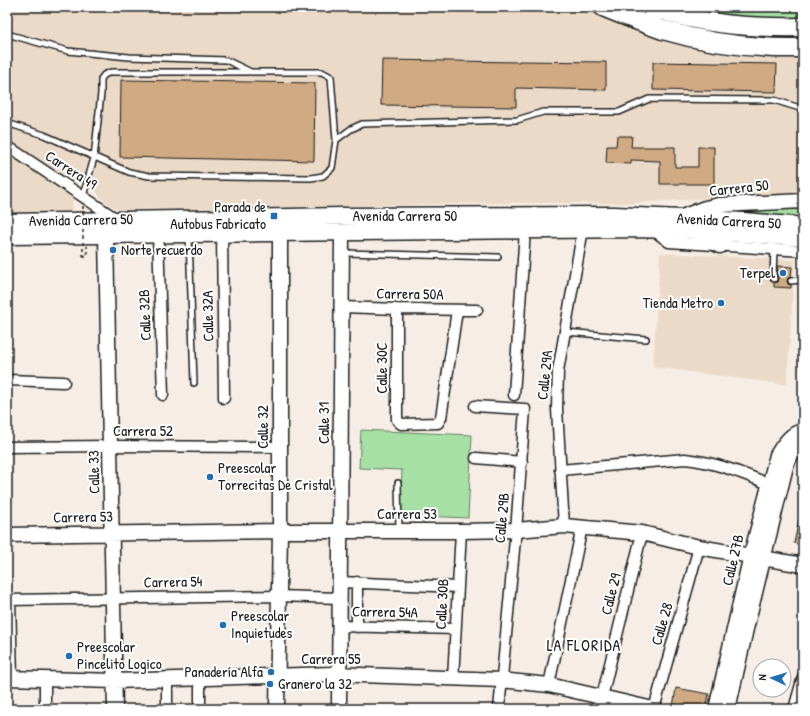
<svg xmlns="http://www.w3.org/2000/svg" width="810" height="716" viewBox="0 0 810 716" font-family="'Patrick Hand',sans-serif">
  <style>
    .built { fill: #ebdac8 }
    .green { fill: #a7e0a4; stroke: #627e60 }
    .building { fill: #d0aa82; stroke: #1c1c1c }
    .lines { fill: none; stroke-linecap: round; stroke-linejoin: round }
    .lane-casing { stroke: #1c1c1c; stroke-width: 8 }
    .street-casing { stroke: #1c1c1c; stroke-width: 13 }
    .secondary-casing { stroke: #1c1c1c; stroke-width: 17 }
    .primary-casing { stroke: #1c1c1c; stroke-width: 19 }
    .highway-casing { stroke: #1c1c1c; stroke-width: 21 }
    .path { stroke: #1c1c1c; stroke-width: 1.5; stroke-dasharray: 3 3; stroke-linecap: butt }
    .lane { stroke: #fff; stroke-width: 5 }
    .street { stroke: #fff; stroke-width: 10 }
    .secondary { stroke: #fff; stroke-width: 14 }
    .primary { stroke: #fff; stroke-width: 16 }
    .highway { stroke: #fff; stroke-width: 18 }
    .path-bridge { stroke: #1c1c1c; stroke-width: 1.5; stroke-dasharray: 3 3; stroke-linecap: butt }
    .poi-dot { fill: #1f6fb2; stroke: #fff; stroke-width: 1.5 }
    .labels { text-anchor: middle; stroke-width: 4; stroke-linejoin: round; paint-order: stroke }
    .street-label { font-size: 15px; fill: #1c1c1c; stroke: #fff }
    .poi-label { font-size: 15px; fill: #1c1c1c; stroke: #fff; text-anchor: start }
    .neighbourhood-label { font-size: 16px; letter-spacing: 1px; fill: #1c1c1c; stroke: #fff }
  </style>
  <rect width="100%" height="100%" fill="#f6eee6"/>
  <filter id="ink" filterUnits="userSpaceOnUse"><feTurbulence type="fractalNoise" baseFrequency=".025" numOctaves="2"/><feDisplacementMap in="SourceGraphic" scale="8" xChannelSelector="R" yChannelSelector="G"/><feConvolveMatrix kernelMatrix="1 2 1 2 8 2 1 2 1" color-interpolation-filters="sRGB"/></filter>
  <g filter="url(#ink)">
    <path class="built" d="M7 7H580L643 32 702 49 742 53 803 57V193L632 203H508L119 210 108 204 99 196 96 190V184L68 180 7 140Z
      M7 152 73 198 72 211 7 212Z
      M660 253 795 260 787 385 653 367Z"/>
    <path class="green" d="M583 7H803V20L749 21 692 11Z
      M668 21 708 30 746 36H803V43H759L661 22Z
      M803 205V218L718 211Z
      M361 430 472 435 468 518 400 515 402 470 359 468Z"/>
    <path class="building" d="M382 60 519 62V61L606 62V90L516 88V107L381 105Z
      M653 62 777 64 776 92 653 90Z
      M121 80 315 83 314 161 120 157Z
      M617 136H632L631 147H675V167H698V147H714V184H660V161L631 160V164L606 163 607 146H616Z
      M777 266 792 267 791 277 788 278 787 281 788 284 791 285V288L774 287V283L777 282 778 279Z
      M800 515 803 516V545L794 543Z
      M676 688 709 694 706 709H681L673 707Z"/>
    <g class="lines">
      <defs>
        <path id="lane" d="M7 34 68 51 129 57 226 60 251 72H322L331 77 336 140 332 168 323 176 311 178 149 176 129 172 44 135 7 123
          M336 140 351 129 362 124 517 120 543 112H619L649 99 774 100 803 109
          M83 196 94 158 101 93V79L104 75 111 72H248
          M189 237 194 383
          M774 249 773 276 774 279
          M344 253 498 257
          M791 281 801 280 803 278
          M566 332 646 339
          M398 483 399 530"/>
        <path id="street" d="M7 146 118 220
          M652 229 669 242 803 251
          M158 234 163 395
          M222 234 224 398
          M342 307 397 309 477 310
          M397 309V420L401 424 438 423 441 418 457 310
          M7 380 64 382
          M514 395 525 230
          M475 406 525 409 517 518 499 709
          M7 447 110 446 280 447
          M476 458 522 462
          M560 470 685 459C715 462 742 473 769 484
          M564 526 557 409 558 371 583 229
          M340 582 458 587
          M10 599 12 678
          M7 600 278 596 339 598
          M339 626 455 629
          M357 627V582
          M167 679V709
          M453 679 461 531
          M549 685 582 527
          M45 709V679
          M200 709V679
          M599 709 642 533
          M654 709 699 547
          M794 709 803 677"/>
        <path id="secondary" d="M682 217 705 208 719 205 803 201
          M106 235 115 709
          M7 535 280 531H461L516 530 564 526 642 533 699 547 803 565
          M7 678 115 681 332 674 501 680 549 685 653 709
          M277 709 280 531V221
          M339 709 342 233
          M716 709 751 555 777 455C783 445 791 433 803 431
          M728 709 746 629 786 466 791 455 803 444"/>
        <path id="primary" d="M7 222 341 216 615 215 744 221 803 226
          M699 231 720 245
          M7 236 632 229 679 230 803 238"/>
        <path id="highway" d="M603 7C622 15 643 23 663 30 707 43 757 49 803 48
          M651 7C702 25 750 28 803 27"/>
      </defs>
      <use href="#lane" class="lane-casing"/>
      <use href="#street" class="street-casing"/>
      <use href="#secondary" class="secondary-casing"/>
      <use href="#primary" class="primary-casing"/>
      <use href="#highway" class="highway-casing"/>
      <path class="path" d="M83 256H87V246"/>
      <use href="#lane" class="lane"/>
      <use href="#street" class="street"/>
      <use href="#secondary" class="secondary"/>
      <use href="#primary" class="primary"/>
      <use href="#highway" class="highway"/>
      <path class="path-bridge" d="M83 206V256"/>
    </g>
  </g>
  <g class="poi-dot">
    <rect x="270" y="212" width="8" height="8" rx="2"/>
    <circle cx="113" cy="250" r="4"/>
    <circle cx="783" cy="273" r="4"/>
    <circle cx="721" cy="303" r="4"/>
    <circle cx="210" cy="477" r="4"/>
    <circle cx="223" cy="625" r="4"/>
    <circle cx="69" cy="656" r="4"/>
    <circle cx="271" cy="672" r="4"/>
    <circle cx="270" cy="684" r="4"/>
  </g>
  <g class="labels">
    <g class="street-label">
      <text transform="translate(71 170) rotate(33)" y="5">Carrera 49</text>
      <text transform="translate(739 188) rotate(-6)" y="5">Carrera 50</text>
      <text x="405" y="221">Avenida Carrera 50</text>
      <text transform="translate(81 220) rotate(-1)" y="5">Avenida Carrera 50</text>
      <text transform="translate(729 221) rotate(3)" y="5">Avenida Carrera 50</text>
      <text transform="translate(410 294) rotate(1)" y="5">Carrera 50A</text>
      <text transform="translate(145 315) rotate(-92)" y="5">Calle 32B</text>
      <text transform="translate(208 316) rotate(-91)" y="5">Calle 32A</text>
      <text transform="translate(382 368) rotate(-90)" y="5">Calle 30C</text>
      <text transform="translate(545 375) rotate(-84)" y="5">Calle 29A</text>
      <text transform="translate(324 423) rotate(-90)" y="5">Calle 31</text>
      <text transform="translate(263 427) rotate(-90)" y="5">Calle 32</text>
      <text x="143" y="436">Carrera 52</text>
      <text transform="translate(94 472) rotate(-91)" y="5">Calle 33</text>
      <text x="407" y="519">Carrera 53</text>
      <text transform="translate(83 517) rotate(-1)" y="5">Carrera 53</text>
      <text transform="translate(502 518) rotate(-85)" y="5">Calle 29B</text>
      <text transform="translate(733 560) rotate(-77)" y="5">Calle 27B</text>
      <text transform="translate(173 582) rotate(-1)" y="5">Carrera 54</text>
      <text transform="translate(611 594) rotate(-76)" y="5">Calle 29</text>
      <text transform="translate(442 604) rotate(-87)" y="5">Calle 30B</text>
      <text transform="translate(385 612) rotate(1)" y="5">Carrera 54A</text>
      <text transform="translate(662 624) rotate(-74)" y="5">Calle 28</text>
      <text x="331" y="664">Carrera 55</text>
    </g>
    <g class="poi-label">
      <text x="266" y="212" text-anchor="end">Parada de<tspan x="266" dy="17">Autobus Fabricato</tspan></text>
      <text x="121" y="255">Norte recuerdo</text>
      <text x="775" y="278" text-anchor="end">Terpel</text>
      <text x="713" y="308" text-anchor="end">Tienda Metro</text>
      <text x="218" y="473">Preescolar<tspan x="218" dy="17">Torrecitas De Cristal</tspan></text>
      <text x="231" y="621">Preescolar<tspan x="231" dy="17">Inquietudes</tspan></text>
      <text x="77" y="652">Preescolar<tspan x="77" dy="17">Pincelito Logico</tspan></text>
      <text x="263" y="677" text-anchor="end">Panadería Alfa</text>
      <text x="278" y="689">Granero la 32</text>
    </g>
    <g class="neighbourhood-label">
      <text x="584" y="651">LA FLORIDA</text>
    </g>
  </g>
  <rect width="810" height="716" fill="none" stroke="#fff" stroke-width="24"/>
  <rect x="12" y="12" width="786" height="692" fill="none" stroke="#1c1c1c" stroke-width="1.5" filter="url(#ink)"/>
  <g transform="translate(772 678) rotate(274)"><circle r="19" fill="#ffffff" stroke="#a4a4a4"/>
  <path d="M0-3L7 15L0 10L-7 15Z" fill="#1f6fb2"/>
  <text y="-6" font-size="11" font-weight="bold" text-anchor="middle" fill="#1c1c1c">N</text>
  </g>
</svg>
